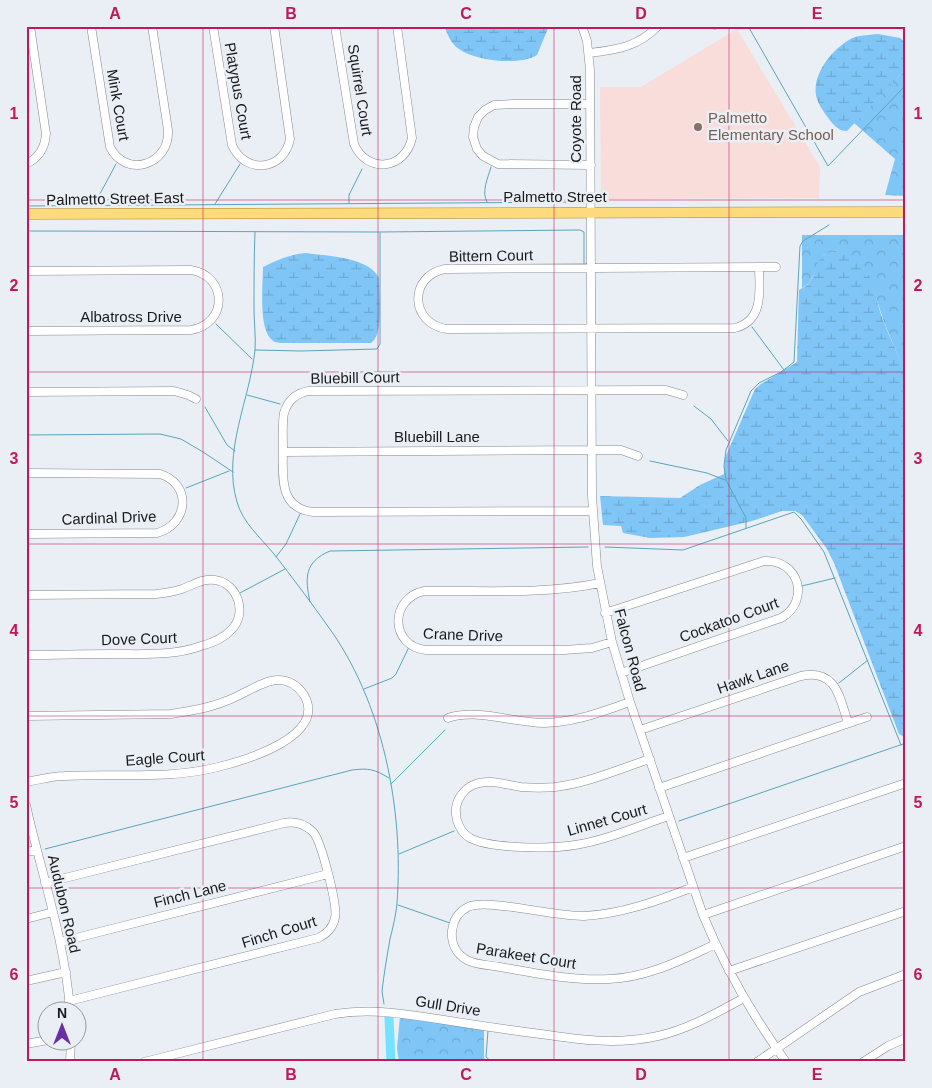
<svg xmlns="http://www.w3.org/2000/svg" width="932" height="1088" viewBox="0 0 932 1088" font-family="Helvetica,sans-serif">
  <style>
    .education { fill: #f8ddda }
    .forest { fill: url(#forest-crowns) }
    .wetland { fill: url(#wetland-marsh) }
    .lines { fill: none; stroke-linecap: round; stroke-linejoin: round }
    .stream { stroke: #59a6bb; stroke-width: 1 }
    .river { stroke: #75e2ff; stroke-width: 9 }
    .minor-casing { stroke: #84898e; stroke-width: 9 }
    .major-casing { stroke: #ac8721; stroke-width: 11 }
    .minor { stroke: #fff; stroke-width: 8 }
    .major { stroke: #fdda7c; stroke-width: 10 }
    .grid { fill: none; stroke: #c2185b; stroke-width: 1; stroke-opacity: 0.55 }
    .education-dot { fill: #8d6e63; stroke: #e9eff4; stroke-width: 2 }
    .labels { text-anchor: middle; stroke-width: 5; stroke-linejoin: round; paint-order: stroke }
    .street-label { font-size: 15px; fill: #181a1c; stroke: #e9eff4 }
    .education-label { font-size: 15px; fill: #785e54; stroke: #e9eff4; text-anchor: start }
    .neatline { fill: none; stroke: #c2185b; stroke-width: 2 }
    .grid-label { font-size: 16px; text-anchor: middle; font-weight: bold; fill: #c2185b }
  </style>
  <defs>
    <pattern id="forest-crowns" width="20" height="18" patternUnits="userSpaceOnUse" patternTransform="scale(1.25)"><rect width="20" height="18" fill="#7fc5f6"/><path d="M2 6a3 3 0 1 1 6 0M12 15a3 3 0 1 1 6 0" fill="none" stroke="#6da9d2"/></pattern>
    <pattern id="wetland-marsh" width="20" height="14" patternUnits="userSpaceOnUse" patternTransform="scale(1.25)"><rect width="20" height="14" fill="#7fc5f6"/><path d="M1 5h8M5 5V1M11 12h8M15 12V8" fill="none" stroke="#6da9d2"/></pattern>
  </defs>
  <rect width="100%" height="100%" fill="#e9eff4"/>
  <path class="education" d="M737 29 820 167 819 198 604 199 601 195 600 87H641Z"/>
  <path class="forest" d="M906 69V196L885 195 895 159 854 123Z
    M802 235H906V375L884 322 873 288 837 250 824 255 809 283 802 288Z
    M400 1016 484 1029V1058L486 1062H399L397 1048Z"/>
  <path class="wetland" d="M444 26H549L537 55C520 66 475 61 459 49 451 44 448 35 444 26Z
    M878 34 900 38 906 43V69L847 131C837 131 832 123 826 115 822 109 817 102 816 95 812 73 835 45 855 37 862 35 871 35 878 34Z
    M837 250C845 252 852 253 858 259 873 275 876 301 883 320 890 339 899 356 906 375V738L899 734 834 563 827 549 802 515 795 511H782L752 521 684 537 650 538 623 533 621 526 603 525 600 496 680 498 700 485 724 474 725 458 755 389 761 384 797 362 799 290C802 288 807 286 809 283 821 267 811 257 837 250Z
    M306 253C327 256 369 257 379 278 379 294 384 335 371 343H283C279 343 275 343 272 340 258 328 263 284 263 267 277 260 291 254 306 253Z"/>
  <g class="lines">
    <path class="stream" d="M699 26 715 29 725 26
      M748 26 828 166 906 85
      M487 202C481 192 488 178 491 167
      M349 203V195L362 169
      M215 204 240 164
      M94 205 116 164
      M26 206 581 202
      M26 231 380 232 580 230 584 232V264
      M255 232C254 258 254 283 254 309 254 322 256 337 255 350 250 399 222 452 237 502 243 523 260 537 274 554 292 577 310 601 327 625 383 701 404 810 397 903 396 915 393 927 390 939 387 956 384 974 382 991L384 1004
      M216 324 252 359
      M752 327 784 370
      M255 350 301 351 377 349 380 344V233
      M247 395 280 404
      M694 406 711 419 728 441
      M205 407 227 445 235 451
      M26 435 160 434 181 439 203 452 233 472
      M650 461 707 473 725 480
      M186 488 229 471
      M746 528V518L726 480 724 466 726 450 751 391 759 383 781 372 794 362 800 246 803 241 829 225
      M605 547 683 550 794 512 801 519 824 552 901 745
      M276 557 286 544 300 514
      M802 586 835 578
      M240 593 285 569
      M310 602C305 578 304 562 330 551L588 547
      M839 683 868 660
      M364 689 392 678 396 674 408 649
      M391 784 445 730
      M679 821 906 743
      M45 849 352 770C369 768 374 769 389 778
      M399 854 454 831
      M398 905 450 923
      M488 1031 486 1057 492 1062"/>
    <path class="river" d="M389 1018 391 1062"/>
    <defs>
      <path id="minor" d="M91 26 110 147C126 179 170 165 168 130L152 26
        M213 26 232 145C245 175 284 171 290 139L274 26
        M335 26 354 144C367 174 405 170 412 138L397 26
        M582 26 587 41 590 70 592 496 597 566 612 642 630 702 703 915C725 968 753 1016 786 1062
        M589 53C616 50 638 47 658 26
        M590 104H513L494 105 485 110 478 117 474 127 473 137 477 149 483 156 498 164 591 165
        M26 164C39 158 45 148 46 134L30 26
        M759 269C760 292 763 321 735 328L447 329C410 324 408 276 445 269L776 267
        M26 271 191 270C228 276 228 324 191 330L26 331
        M26 392 174 391 188 395 196 399
        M283 452 591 450H621L638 456
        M26 473 160 474C192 484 189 524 157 533L26 534
        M592 511 313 512C278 508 283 475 283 449 283 437 282 424 284 413 288 400 296 393 309 391L666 390 683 395
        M600 583C542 595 482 590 424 591 389 599 390 646 426 650H564L592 648 612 642
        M26 595 156 594C165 593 173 592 182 589 193 585 203 578 215 580 238 583 248 614 231 630 224 638 212 643 201 646 174 656 143 654 114 654 85 654 56 655 26 655
        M605 613 764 561C799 559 811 601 781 618L621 673
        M26 716 171 714C190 711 209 708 226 701 241 696 263 680 278 680 289 680 298 686 304 695 328 736 246 760 218 767 167 780 115 773 64 776 51 776 39 780 26 782
        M448 718C478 708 513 723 544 723 574 723 603 711 630 702
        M640 730 801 676C836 668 840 698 848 723
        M650 759C619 769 588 783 555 787 544 788 533 788 521 787 506 785 488 778 473 785 464 789 457 799 456 808 455 820 460 832 470 838 491 849 551 849 575 845 607 840 638 826 669 816
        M659 788 867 717
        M26 805C41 873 65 940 70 1010
        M26 852 37 850
        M683 858 906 783
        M45 883 284 823C295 821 305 824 313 832 321 840 338 906 335 918 333 927 327 934 318 938L69 1001
        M693 887C658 901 621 914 584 916 556 917 487 898 468 907 458 912 453 921 452 931 451 943 456 954 467 960 476 965 489 965 500 967 535 973 573 981 609 979 647 978 681 960 716 944
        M703 915 906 846
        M26 919 53 912
        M60 942 328 874
        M729 971 906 911
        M26 981 66 972
        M26 1044 48 1040
        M70 1062 71 1040
        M144 1062 335 1014C372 1008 407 1014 444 1020 476 1025 508 1030 541 1034 580 1040 618 1045 658 1036 689 1029 716 1013 744 998
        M757 1062 859 992 906 974
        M863 1062 888 1046 906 1038"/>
      <path id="major" d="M26 214 906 212"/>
    </defs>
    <use href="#minor" class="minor-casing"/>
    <use href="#major" class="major-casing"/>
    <use href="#minor" class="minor"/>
    <use href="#major" class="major"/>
  </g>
  <path class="grid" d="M203 26V1062M378 26V1062M554 26V1062M729 26V1062M26 200H906M26 372H906M26 544H906M26 716H906M26 888H906"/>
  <circle class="education-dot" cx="698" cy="127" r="5"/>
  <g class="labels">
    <g class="street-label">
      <text transform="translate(360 90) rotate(81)" y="5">Squirrel Court</text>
      <text transform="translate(238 91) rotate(80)" y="5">Platypus Court</text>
      <text transform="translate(118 105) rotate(80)" y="5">Mink Court</text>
      <text transform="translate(576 119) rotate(-90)" y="5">Coyote Road</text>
      <text x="555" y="202">Palmetto Street</text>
      <text transform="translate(115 199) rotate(-1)" y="5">Palmetto Street East</text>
      <text transform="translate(491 256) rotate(-1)" y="5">Bittern Court</text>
      <text x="131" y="322">Albatross Drive</text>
      <text transform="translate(355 378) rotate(-1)" y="5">Bluebill Court</text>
      <text x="437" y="442">Bluebill Lane</text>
      <text transform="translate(109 518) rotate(-2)" y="5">Cardinal Drive</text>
      <text transform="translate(729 620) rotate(-20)" y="5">Cockatoo Court</text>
      <text transform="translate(463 635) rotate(2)" y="5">Crane Drive</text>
      <text transform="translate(139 639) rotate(-2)" y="5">Dove Court</text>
      <text transform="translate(630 650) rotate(75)" y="5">Falcon Road</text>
      <text transform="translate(753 677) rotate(-19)" y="5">Hawk Lane</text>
      <text transform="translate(165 758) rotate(-4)" y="5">Eagle Court</text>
      <text transform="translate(607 820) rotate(-16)" y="5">Linnet Court</text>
      <text transform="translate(190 894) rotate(-14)" y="5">Finch Lane</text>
      <text transform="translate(64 904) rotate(77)" y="5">Audubon Road</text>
      <text transform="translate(279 932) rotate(-17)" y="5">Finch Court</text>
      <text transform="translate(526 956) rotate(9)" y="5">Parakeet Court</text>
      <text transform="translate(448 1006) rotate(9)" y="5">Gull Drive</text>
    </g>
    <g class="education-label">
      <text x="708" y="123">Palmetto<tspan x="708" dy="17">Elementary School</tspan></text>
    </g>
  </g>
  <rect width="932" height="1088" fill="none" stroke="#e9eff4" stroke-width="55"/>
  <g transform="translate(62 1026)"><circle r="24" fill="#e9eff4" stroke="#959a9e"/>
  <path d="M0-4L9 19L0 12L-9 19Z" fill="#6b2fa5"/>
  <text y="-8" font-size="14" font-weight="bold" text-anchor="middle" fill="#181a1c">N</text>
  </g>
  <rect x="28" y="28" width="876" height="1032" class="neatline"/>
  <g class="grid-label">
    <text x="115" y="19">A</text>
    <text x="291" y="19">B</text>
    <text x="466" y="19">C</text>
    <text x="641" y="19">D</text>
    <text x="817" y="19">E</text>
    <text x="14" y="119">1</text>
    <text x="918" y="119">1</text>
    <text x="14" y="291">2</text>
    <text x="918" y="291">2</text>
    <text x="14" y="464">3</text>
    <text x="918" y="464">3</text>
    <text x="14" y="636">4</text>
    <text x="918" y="636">4</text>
    <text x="14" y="808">5</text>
    <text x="918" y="808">5</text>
    <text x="14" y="980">6</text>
    <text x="918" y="980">6</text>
    <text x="115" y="1080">A</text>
    <text x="291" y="1080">B</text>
    <text x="466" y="1080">C</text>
    <text x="641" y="1080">D</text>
    <text x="817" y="1080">E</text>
  </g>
</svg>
